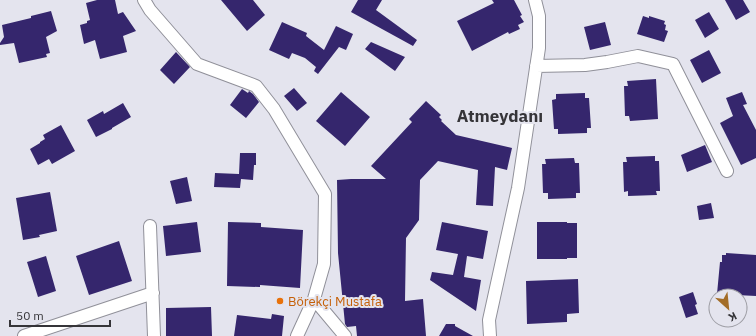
<svg xmlns="http://www.w3.org/2000/svg" width="756" height="336" viewBox="0 0 756 336" font-family="'IBM Plex Sans',sans-serif">
  <style>
    .building { fill: #35266d }
    .lines { fill: none; stroke-linecap: round; stroke-linejoin: round }
    .street-casing { stroke: #909099; stroke-width: 14 }
    .street { stroke: #fff; stroke-width: 12 }
    .food-dot { fill: #e8710a; stroke: #e4e4ee; stroke-width: 1.5 }
    .labels { text-anchor: middle; stroke-width: 4; stroke-linejoin: round; paint-order: stroke }
    .food-label { font-size: 13px; fill: #c56008; stroke: #e4e4ee; text-anchor: start }
    .district-label { font-size: 17px; font-weight: bold; fill: #353438; stroke: #e4e4ee }
  </style>
  <rect width="100%" height="100%" fill="#e4e4ee"/>
  <path class="building" d="M97 0H115L118 14 123 12 136 31 123 36 127 52 100 59 95 40 84 44 80 25 87 23V21L90 20 86 3Z
    M221 0H253L265 15 247 31Z
    M358 0H382L376 10 417 40 413 46 351 12Z
    M492 0H514L522 15 520 16 524 22 518 25 520 29 509 34 508 32 472 51 457 21 494 3Z
    M725 0H743L750 12 736 20Z
    M51 11 57 31 46 37 50 53 46 54 47 57 19 63 14 43 0 45V43L4 37 2 25 31 18V16Z
    M709 12 719 29 705 38 695 20Z
    M643 16 649 18V16L665 21 664 24 666 25 665 30 668 31 664 42 637 34Z
    M282 22 307 33 306 36 324 50 336 26 353 34 346 50 339 47 318 74 314 71 316 67 305 58 292 53 289 59 269 50Z
    M605 22 611 45 590 50 584 27Z
    M371 42 405 57 395 71 365 49Z
    M709 50 721 73 702 83 690 60Z
    M176 52 190 67 174 84 160 70Z
    M656 79 658 119 630 121 629 116H625L624 86H628L627 81Z
    M294 88 307 103 297 111 284 96Z
    M242 89 248 93 249 91 253 94 259 102 246 118 230 105Z
    M341 92 370 117 345 146 316 121Z
    M742 92 747 104 743 105 756 130V158L741 165 720 123 733 116 726 98Z
    M585 93V98H589L591 128H587V133L558 134V129H554L552 100 556 99V94Z
    M426 101 441 115 439 117 442 120 441 121 456 135 512 148 507 170 495 167 493 206 476 205 478 170 438 161 420 180 419 220 406 238 405 301 423 299 426 336H357L356 326 347 327 345 324 338 253 337 180 351 179H386L371 166 412 122 409 119Z
    M123 103 131 117 112 128V129L96 137 87 120 103 111 104 114Z
    M61 125 75 151 52 164 49 159 38 165 30 149 40 143V142L45 139 43 135Z
    M705 145 712 162 687 172 681 155Z
    M240 153H256V165H254L253 180 241 179 240 188 214 187 215 173 239 174Z
    M655 156V161H659L660 191H656L657 195 628 196V191L624 192 623 162H627L626 157Z
    M574 158 575 163H579L580 193H576V198L548 199V193H543L542 164H546L545 159Z
    M187 177 192 201 176 204 170 181Z
    M50 192 57 231 39 235 40 237 23 240 16 198Z
    M711 203 714 218 699 220 697 206Z
    M197 222 201 252 166 256 163 226Z
    M228 222 261 223V227L303 230 300 288 260 285V287L227 286Z
    M442 222 488 231 483 259 467 256 464 277 481 280 476 311 430 280 432 272 453 275 458 254 436 250Z
    M537 222H567V223H577V258H567V259H537Z
    M119 241 132 281 89 295 76 256Z
    M726 253 756 255V296L717 294 720 262H722V255H726Z
    M46 256 56 291 38 297 27 262Z
    M578 279 579 313 567 314V322L527 324 526 281Z
    M693 292 697 304 695 305 698 314 686 318 679 297Z
    M211 307 212 336H166V308Z
    M272 314 284 316 282 336H234L237 315 271 319Z
    M446 324H455V326L473 336H439Z"/>
  <g class="lines">
    <defs>
      <path id="street" d="M144 0 150 10 197 64 256 86 274 109 325 194 324 264 314 299 297 336
        M536 66 585 65 607 62 638 56 673 64 727 171
        M150 226 154 336
        M314 299 345 336
        M24 336 153 293
        M490 336 489 320 518 188 539 48V16L535 0"/>
    </defs>
    <use href="#street" class="street-casing"/>
    <use href="#street" class="street"/>
  </g>
  <circle class="food-dot" cx="280" cy="301" r="4"/>
  <g class="labels">
    <g class="food-label">
      <text x="288" y="306">Börekçi Mustafa</text>
    </g>
    <g class="district-label">
      <text x="500" y="122">Atmeydanı</text>
    </g>
  </g>
  <g transform="translate(728 308) rotate(153)"><circle r="19" fill="#e4e4ee" stroke="#9e9ea5"/>
  <path d="M0-3L7 15L0 10L-7 15Z" fill="#a36d28"/>
  <text y="-6" font-size="11" font-weight="bold" text-anchor="middle" fill="#353438">K</text>
  </g>
  <path d="M10 320v6h100v-6" fill="none" stroke="#353438" stroke-width="2"/>
  <text x="16" y="320" font-size="12" fill="#353438" stroke="#e4e4ee" stroke-width="3" paint-order="stroke">50 m</text>
</svg>
